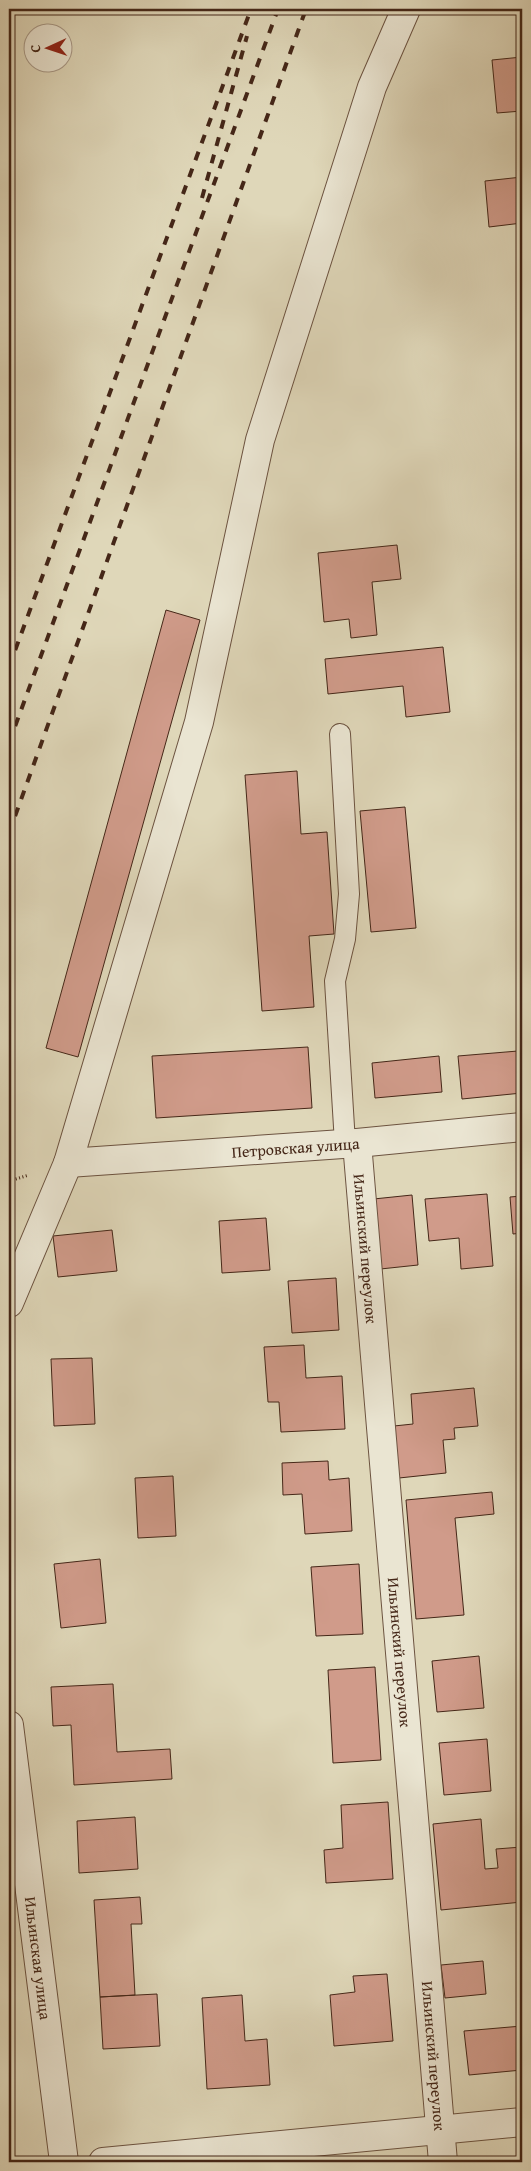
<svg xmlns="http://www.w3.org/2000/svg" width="531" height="2171" viewBox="0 0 531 2171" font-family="'Gentium Book Plus',serif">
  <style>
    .building { fill: #d09b8a; stroke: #452718 }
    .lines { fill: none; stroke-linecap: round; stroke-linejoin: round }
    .lane-casing { stroke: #6c5340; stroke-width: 22 }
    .street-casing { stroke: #6c5340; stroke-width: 30 }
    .path { stroke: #452718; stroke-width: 3; stroke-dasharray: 1 2.5; stroke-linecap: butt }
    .lane { stroke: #eae5d2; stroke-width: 20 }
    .street { stroke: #eae5d2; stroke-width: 28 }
    .rail { stroke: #452718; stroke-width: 4; stroke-dasharray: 9 9; stroke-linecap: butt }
    .labels { text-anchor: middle; stroke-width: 4; stroke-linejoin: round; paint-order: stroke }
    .street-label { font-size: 16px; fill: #452718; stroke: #eae5d2 }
  </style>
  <rect width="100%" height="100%" fill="#dfd7b9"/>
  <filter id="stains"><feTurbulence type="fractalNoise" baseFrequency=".004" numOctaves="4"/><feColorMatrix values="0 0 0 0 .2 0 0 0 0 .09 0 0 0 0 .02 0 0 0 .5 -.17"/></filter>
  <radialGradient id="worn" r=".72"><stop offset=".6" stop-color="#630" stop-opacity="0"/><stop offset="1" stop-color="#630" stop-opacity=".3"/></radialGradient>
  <path class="building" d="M522 57V111L497 113 492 60Z
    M522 177V223L489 227 485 181Z
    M397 545 401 579 372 582 377 635 351 638 349 619 324 622 318 553Z
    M166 610 200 620 78 1057 46 1048Z
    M443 647 450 712 406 717 403 686 328 694 325 659Z
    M297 771 301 834 327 832 334 934 309 936 314 1007 262 1011 245 775Z
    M405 807 416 928 371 932 360 811Z
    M308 1047 312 1108 156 1118 152 1056Z
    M518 1051 522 1093 462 1099 458 1056Z
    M439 1056 442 1092 375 1098 372 1063Z
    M487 1194 493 1266 461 1269 459 1238 429 1241 425 1199Z
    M412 1195 418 1265 371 1270 364 1200Z
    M522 1196V1233L513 1234 510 1197Z
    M266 1218 270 1270 222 1273 219 1221Z
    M112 1230 117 1271 58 1277 53 1236Z
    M336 1278 339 1330 292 1333 288 1281Z
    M304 1345 306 1378 342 1376 345 1429 281 1432 279 1402H268L264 1347Z
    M92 1358 95 1424 54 1426 51 1359Z
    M474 1388 478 1426 454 1428 455 1439 443 1440 446 1473 399 1478 394 1426 413 1424 411 1394Z
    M328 1461 329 1480 349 1478 352 1531 305 1534 302 1494 283 1495 282 1463Z
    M173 1476 176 1536 138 1538 135 1478Z
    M492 1492 494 1514 455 1518 464 1615 416 1619 406 1500Z
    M100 1559 106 1623 61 1628 54 1564Z
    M359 1564 363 1634 316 1636 311 1567Z
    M479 1656 484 1708 437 1712 432 1661Z
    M375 1667 381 1760 333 1763 328 1670Z
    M113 1684 117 1752 170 1749 172 1779 74 1785 71 1725 53 1726 51 1687Z
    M487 1739 491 1791 444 1795 439 1743Z
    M388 1802 393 1879 326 1883 324 1850 343 1848 341 1805Z
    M135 1817 138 1869 79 1873 77 1821Z
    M481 1819 485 1869 498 1868 496 1849 522 1847V1902L441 1910 433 1824Z
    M140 1897 142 1924H131L135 1995 100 1997 94 1900Z
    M483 1961 486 1994 445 1998 441 1965Z
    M387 1974 393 2041 334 2046 330 1995 355 1992 353 1976Z
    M157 1994 160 2046 103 2049 100 1997Z
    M242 1995 245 2041 267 2039 270 2085 207 2089 202 1998Z
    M522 2026V2070L469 2075 464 2031Z"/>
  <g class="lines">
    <defs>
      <path id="lane" d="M340 734 349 894 345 939 335 981 345 1143"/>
      <g id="street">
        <path id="s1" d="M357 1143 443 2162"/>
        <path id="s2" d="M68 1163 357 1143 522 1127"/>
        <path d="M9 1303 68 1163 199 722 260 440 372 87 406 9"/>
        <path id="s3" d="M9 1725 64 2162"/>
        <path d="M103 2162 522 2122"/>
      </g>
    </defs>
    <use href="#lane" class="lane-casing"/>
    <use href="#street" class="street-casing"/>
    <path class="path" d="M9 1181 29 1175"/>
    <use href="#lane" class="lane"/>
    <use href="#street" class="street"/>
    <path class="rail" d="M202 198 247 36
      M9 667 251 9
      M9 743 278 9
      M9 833 306 9"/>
  </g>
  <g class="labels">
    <g class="street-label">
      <text dy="6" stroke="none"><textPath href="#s2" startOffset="228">Петровская улица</textPath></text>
      <text dy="6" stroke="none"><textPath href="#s1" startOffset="106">Ильинский переулок</textPath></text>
      <text dy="6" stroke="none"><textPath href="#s1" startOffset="511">Ильинский переулок</textPath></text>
      <text dy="6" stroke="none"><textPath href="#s3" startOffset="235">Ильинская улица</textPath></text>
      <text dy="6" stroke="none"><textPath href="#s1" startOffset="916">Ильинский переулок</textPath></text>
    </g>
  </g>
  <rect width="531" height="2171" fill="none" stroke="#dfd7b9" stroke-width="30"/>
  <rect x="10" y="10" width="511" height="2151" fill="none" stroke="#452718" stroke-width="2.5"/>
  <rect x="15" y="15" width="501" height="2141" fill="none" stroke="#452718"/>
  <g transform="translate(48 48) rotate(267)"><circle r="24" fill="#eae5d2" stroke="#a89988"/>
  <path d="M0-4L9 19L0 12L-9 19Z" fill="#8f2418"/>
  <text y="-8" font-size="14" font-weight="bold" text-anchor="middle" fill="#452718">С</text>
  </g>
  <rect width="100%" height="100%" filter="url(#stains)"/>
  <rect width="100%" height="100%" fill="url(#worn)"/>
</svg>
